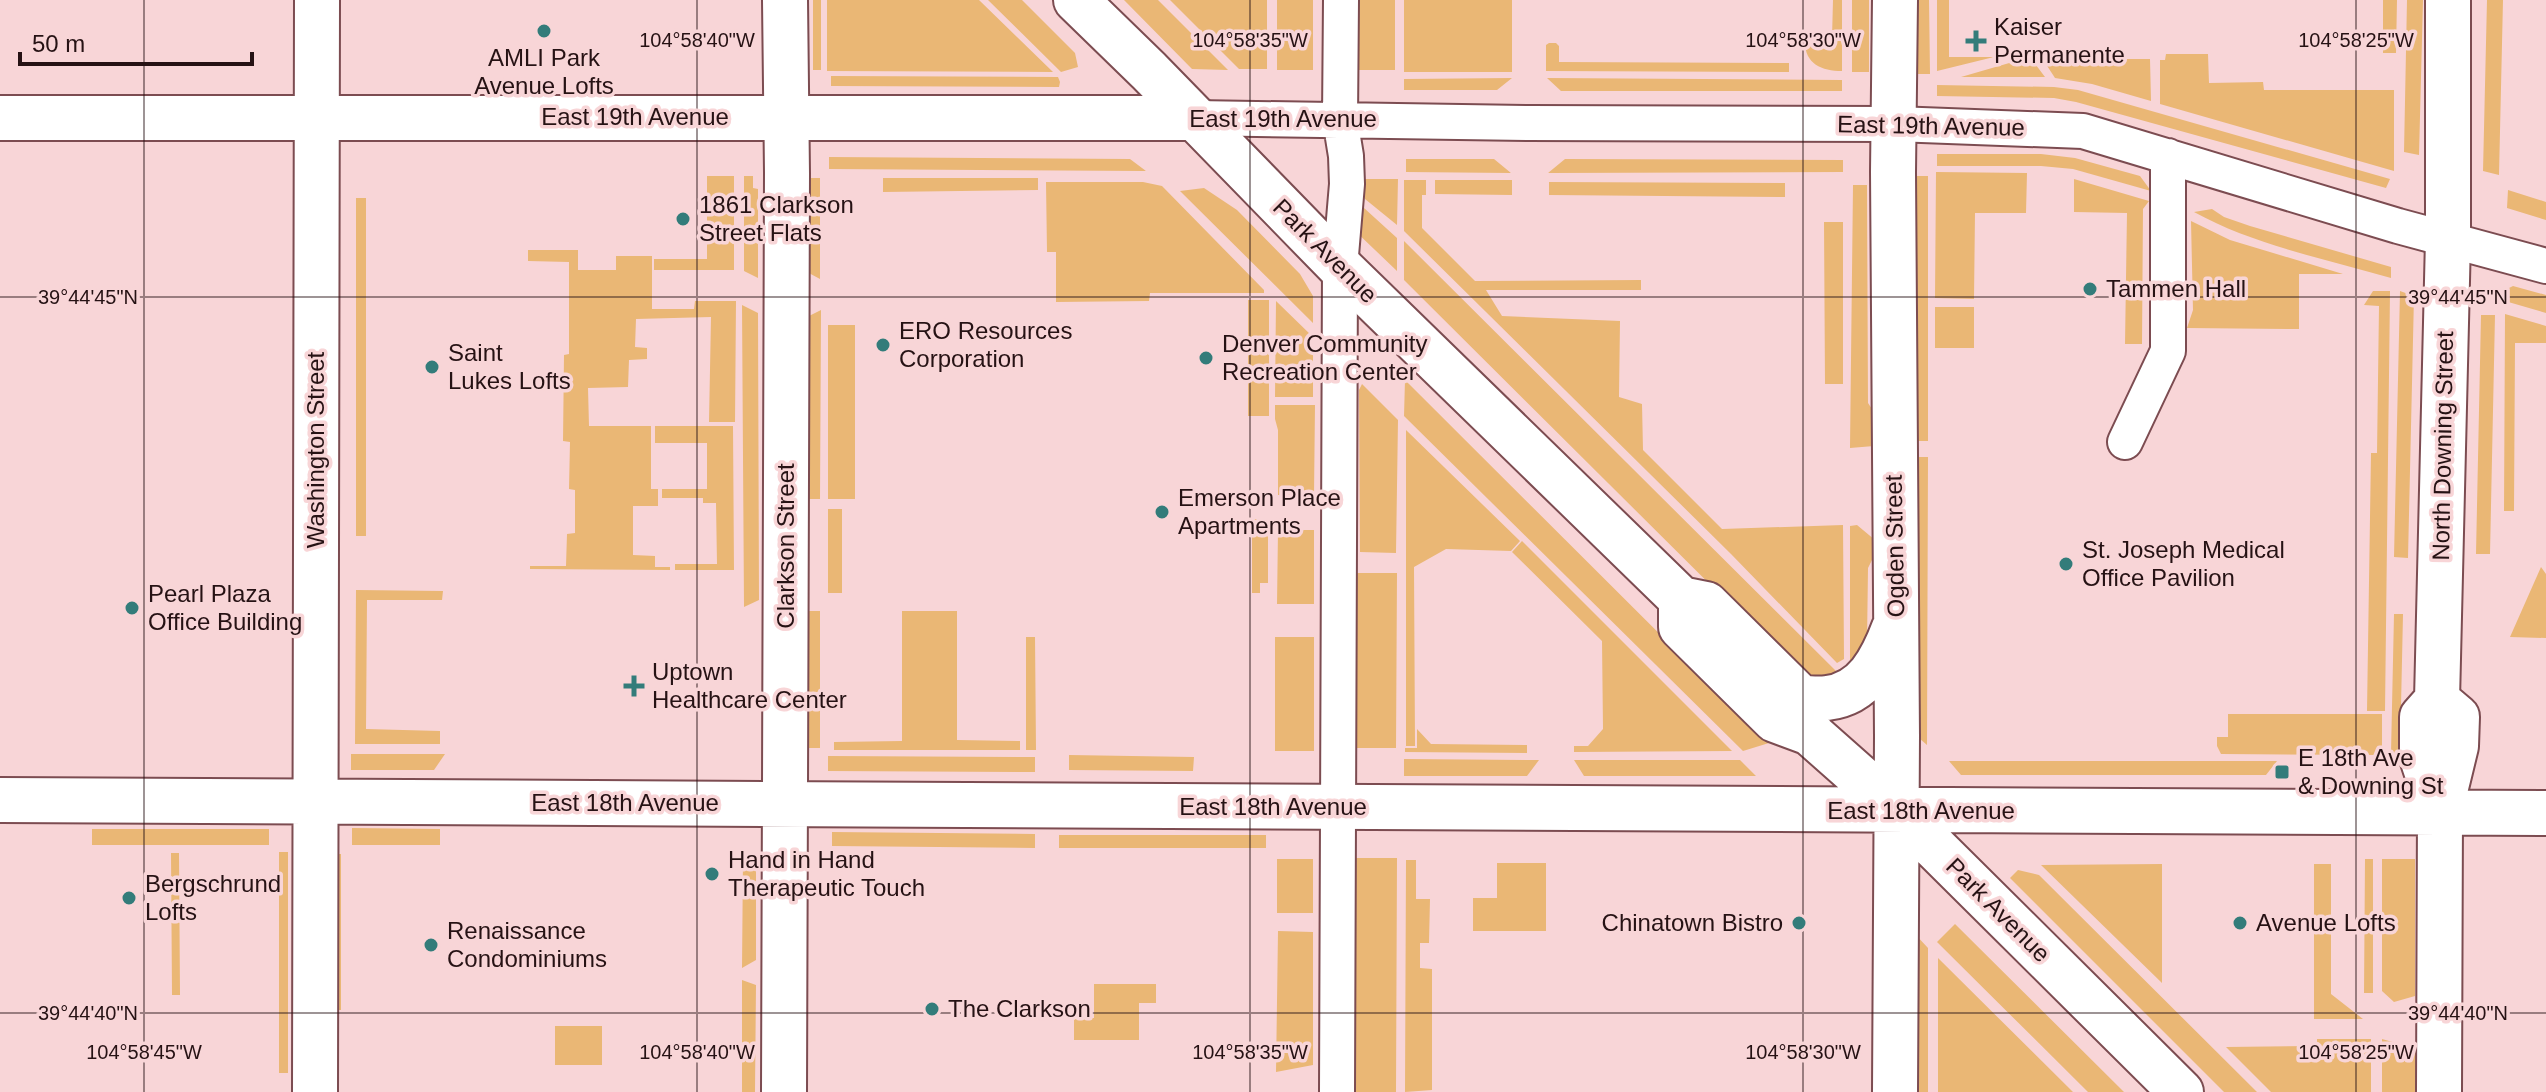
<svg xmlns="http://www.w3.org/2000/svg" width="2546" height="1092" viewBox="0 0 2546 1092" font-family="Helvetica,sans-serif">
  <style>
    .green { fill: #eab775 }
    .lines { fill: none; stroke-linecap: round; stroke-linejoin: round }
    .street-casing { stroke: #7c4c51; stroke-width: 38 }
    .secondary-casing { stroke: #7c4c51; stroke-width: 48 }
    .street { stroke: #fff; stroke-width: 34 }
    .secondary { stroke: #fff; stroke-width: 44 }
    .ticks { fill: none; stroke: #261214; stroke-width: 2; stroke-opacity: 0.45 }
    .poi-dot { fill: #337c7a; stroke: #f8d5d7; stroke-width: 3 }
    .labels { text-anchor: middle; stroke-width: 7; stroke-linejoin: round; paint-order: stroke }
    .poi-label { font-size: 24px; fill: #261214; stroke: #f8d5d7; text-anchor: start }
    .street-label { font-size: 24px; fill: #261214; stroke: #f8d5d7 }
    .ticks-label { font-size: 20px; text-anchor: middle; fill: #261214; stroke: #f8d5d7; stroke-width: 7; stroke-linejoin: round; paint-order: stroke }
  </style>
  <rect width="100%" height="100%" fill="#f8d5d7"/>
  <path class="green" d="M813 0H821V70H813Z
    M827 0H979L1053 72 827 71Z
    M988 0H1022L1075 53 1078 67 1061 72Z
    M1124 0H1158L1228 70 1192 69Z
    M1170 0H1267V69H1239Z
    M1277 0H1313V70H1277Z
    M1358 0H1395V70H1358Z
    M1404 0H1512V72H1404Z
    M1833 0H1842V38H1832Z
    M1852 0H1869V72H1852Z
    M1913 0H1929L1930 74H1914Z
    M1937 0H1949V57H1994L1937 71Z
    M2383 0H2397L2396 53H2383Z
    M2407 0H2423L2419 155 2404 152Z
    M2487 0H2503L2499 175 2483 171Z
    M1805 40 1842 41V71C1821 71 1804 63 1805 40Z
    M1549 43H1556L1559 46V62L1789 63V72L1546 71V45Z
    M2166 54H2208L2209 83 2263 82 2264 90H2394V171L2160 104V60H2165Z
    M2040 55H2067L2068 59H2150L2151 101 2092 84 2055 78Z
    M2030 57 2045 77H1961Z
    M831 76 1058 77 1060 82 1059 87 831 86Z
    M1512 78 1497 90H1404V79Z
    M1547 78 1842 80V91H1561Z
    M1937 85 2054 87 2078 90 2390 179 2386 188 2076 102 2054 98 1937 96Z
    M1937 154H2041L2075 158 2140 176 2151 191 2073 169 2041 166H1937Z
    M829 157 1130 159 1146 171 829 169Z
    M1406 159H1494L1511 173 1406 172Z
    M1565 159 1843 160V172L1548 173Z
    M1936 172 2027 173 2026 213H1975L1974 299 1935 298Z
    M707 176H734V270H654V259H707Z
    M744 176H753V188L758 189V278L744 271Z
    M1912 176H1928V441H1911Z
    M807 178H820V279L807 272Z
    M883 178H1038V190L883 192Z
    M1360 179H1398L1397 225 1365 199Z
    M2074 179 2149 201 2143 209 2142 344H2125L2127 213 2074 212Z
    M1404 180H1426V195H1422V228L1475 281 1641 280V290H1486L1502 316 1620 321 1619 397 1642 404 1643 450 1722 529 1843 525 1844 659 1837 663 1731 554 1404 231Z
    M1435 180H1512V195L1435 194Z
    M1046 182H1143L1162 186 1264 290V293H1150L1149 301 1056 302V252H1047Z
    M1549 182 1785 183V197L1549 195Z
    M1853 185H1867L1868 403 1874 412V446L1850 448Z
    M1204 188 1237 210 1300 274 1313 296V323L1180 191Z
    M2508 190 2546 202V220L2507 208Z
    M356 198H366V536H356Z
    M1353 198 1397 238V271L1352 228Z
    M2212 209 2224 217 2250 226 2391 267V278C2325 259 2254 245 2194 212Z
    M2191 221 2230 240 2343 274H2299V329L2187 328 2193 310Z
    M1824 222H1843V384H1825Z
    M1404 241 1837 672 1836 681 1802 676 1404 280Z
    M528 250H578V270H616V256H652V309H694L695 301H736L735 422H709L711 317 636 319 635 347 647 348V359L629 360 628 387 588 388 589 426H651V489H658V506H633V555L655 556V567H670V570L530 569V566H566L567 534 575 533V490L569 489 570 442 563 441 564 355 569 354V262L528 261Z
    M2513 286 2546 295V313L2491 297Z
    M2373 291H2390L2385 711H2367L2371 453H2377L2379 306 2364 305Z
    M2400 291 2414 296 2408 558 2394 557Z
    M1248 300H1269V416H1248Z
    M1276 301 1313 337V397H1275Z
    M742 305 758 313 759 600 744 607Z
    M1935 307H1974V348H1935Z
    M821 310 820 499H808L809 316Z
    M2505 314 2546 326V343H2515L2514 511H2504Z
    M2481 315H2495L2490 554H2476Z
    M828 325H855V499H828Z
    M1405 380 1769 743 1743 751 1404 416Z
    M1362 384 1398 420 1396 553 1360 552 1359 390Z
    M1275 405H1315L1314 495H1278V430L1275 419Z
    M655 426H733L734 570H675V564H717L716 503H703V498H662V489H707V443H655Z
    M1406 430 1520 541 1511 551 1446 549 1414 567 1415 746H1406Z
    M1911 457H1928L1927 745 1912 732Z
    M828 509H842V593H828Z
    M1252 519H1268V583H1260V593H1252Z
    M1857 525 1875 540 1874 556 1868 568 1867 642 1850 666V526Z
    M1278 530H1314V604H1277Z
    M1522 541 1732 751 1574 752V746H1588L1603 729 1602 641 1512 552Z
    M2541 567 2546 574V638L2510 637Z
    M1357 573H1397L1396 748H1356Z
    M356 590 443 591 442 600H367L366 729 440 731V744H355Z
    M809 611H820V748H809Z
    M902 611H957V740L1020 741V750H834V742L902 741Z
    M2394 614H2403L2400 753H2391Z
    M1026 637H1035L1036 750H1026Z
    M1275 637H1314V751H1275Z
    M2228 714H2382V751L2379 755 2221 754 2217 746V737H2228Z
    M1417 729 1431 744 1527 745V753L1405 752V748H1417Z
    M351 754H445L434 770H351Z
    M1069 755 1194 757 1193 771 1069 770Z
    M828 756 1035 757V772L828 771Z
    M1404 759 1539 760 1527 776H1404Z
    M1574 760H1740L1756 776H1584Z
    M1949 761H2277L2266 775H1961Z
    M352 828 440 829V845H352Z
    M92 829H269V845H92Z
    M832 832 1035 834V848L832 846Z
    M1059 835H1266V848H1059Z
    M279 852H288V1073H279Z
    M171 853H179L180 995H172Z
    M332 854H341V1010H331Z
    M743 858H756V960L742 968Z
    M1355 858H1397L1396 1092H1355Z
    M1277 859H1313V913H1277Z
    M2365 859H2373V993H2364Z
    M2382 859H2415V996L2394 1002 2382 991Z
    M1406 860H1416V899H1430L1429 943H1420V968L1432 969V1090L1405 1092Z
    M1497 863H1546V931H1473V898H1497Z
    M2162 864V983L2041 865Z
    M2314 864H2331V994L2363 1019H2314Z
    M2018 870 2039 875 2257 1092H2224L2010 878Z
    M1955 924 2124 1092H2088L1937 942Z
    M1278 931 1313 932V1065L1276 1072Z
    M1914 933 1928 948V1092H1913Z
    M1938 958 2073 1092H1938Z
    M742 980 756 985 755 1092H742Z
    M1094 984H1156V1003H1139V1040H1074V1018H1094Z
    M555 1026H602V1065H555Z
    M2317 1039H2371V1092H2271L2226 1047 2317 1046Z
    M2382 1039 2417 1049V1092H2382Z"/>
  <g class="lines">
    <defs>
      <path id="street" d="M1195 118 1528 123 1895 124 2083 131 2398 226 2546 266
        M2125 442 2168 351V156
        M1337 1092 1340 267 1347 184 1346 156 1340 119 1341 0"/>
      <path id="secondary" d="M1076 0 1149 71 1340 267 1681 599 1706 604 1801 698 1810 733
        M1895 0 1893 172 1897 736 1895 1092
        M0 118H1195
        M1681 599V627L1775 720 1810 733 1897 810 2181 1092
        M1801 698C1810 698 1819 699 1827 698 1865 694 1882 660 1894 628
        M2437 700 2457 717 2456 746 2440 812 2439 1092
        M0 800 2546 813
        M2440 812 2422 758V717L2437 700 2448 239V0
        M315 1092 317 0
        M784 1092 787 173 785 0"/>
    </defs>
    <use href="#street" class="street-casing"/>
    <use href="#secondary" class="secondary-casing"/>
    <use href="#street" class="street"/>
    <use href="#secondary" class="secondary"/>
  </g>
  <path class="ticks" d="M144 0V1092M697 0V1092M1250 0V1092M1803 0V1092M2356 0V1092M0 297H2546M0 1013H2546"/>
  <g class="poi-dot">
    <circle cx="544" cy="31" r="8"/>
    <path d="M1972 29h8v8h8v8h-8v8h-8v-8h-8v-8h8z"/>
    <circle cx="683" cy="219" r="8"/>
    <circle cx="2090" cy="289" r="8"/>
    <circle cx="883" cy="345" r="8"/>
    <circle cx="1206" cy="358" r="8"/>
    <circle cx="432" cy="367" r="8"/>
    <circle cx="1162" cy="512" r="8"/>
    <circle cx="2066" cy="564" r="8"/>
    <circle cx="132" cy="608" r="8"/>
    <path d="M630 674h8v8h8v8h-8v8h-8v-8h-8v-8h8z"/>
    <rect x="2274" y="764" width="16" height="16" rx="4"/>
    <circle cx="712" cy="874" r="8"/>
    <circle cx="129" cy="898" r="8"/>
    <circle cx="1799" cy="923" r="8"/>
    <circle cx="2240" cy="923" r="8"/>
    <circle cx="431" cy="945" r="8"/>
    <circle cx="932" cy="1009" r="8"/>
  </g>
  <g class="labels">
    <g class="poi-label">
      <text x="1994" y="35">Kaiser<tspan x="1994" dy="28">Permanente</tspan></text>
      <text x="544" y="66" text-anchor="middle">AMLI Park<tspan x="544" dy="28">Avenue Lofts</tspan></text>
      <text x="699" y="213">1861 Clarkson<tspan x="699" dy="28">Street Flats</tspan></text>
      <text x="2106" y="297">Tammen Hall</text>
      <text x="899" y="339">ERO Resources<tspan x="899" dy="28">Corporation</tspan></text>
      <text x="1222" y="352">Denver Community<tspan x="1222" dy="28">Recreation Center</tspan></text>
      <text x="448" y="361">Saint<tspan x="448" dy="28">Lukes Lofts</tspan></text>
      <text x="1178" y="506">Emerson Place<tspan x="1178" dy="28">Apartments</tspan></text>
      <text x="2082" y="558">St. Joseph Medical<tspan x="2082" dy="28">Office Pavilion</tspan></text>
      <text x="148" y="602">Pearl Plaza<tspan x="148" dy="28">Office Building</tspan></text>
      <text x="652" y="680">Uptown<tspan x="652" dy="28">Healthcare Center</tspan></text>
      <text x="2298" y="766">E 18th Ave<tspan x="2298" dy="28">&amp; Downing St</tspan></text>
      <text x="728" y="868">Hand in Hand<tspan x="728" dy="28">Therapeutic Touch</tspan></text>
      <text x="145" y="892">Bergschrund<tspan x="145" dy="28">Lofts</tspan></text>
      <text x="1783" y="931" text-anchor="end">Chinatown Bistro</text>
      <text x="2256" y="931">Avenue Lofts</text>
      <text x="447" y="939">Renaissance<tspan x="447" dy="28">Condominiums</tspan></text>
      <text x="948" y="1017">The Clarkson</text>
    </g>
    <g class="street-label">
      <text x="635" y="125">East 19th Avenue</text>
      <text x="1283" y="127">East 19th Avenue</text>
      <text transform="translate(1931 126) rotate(1)" y="8">East 19th Avenue</text>
      <text transform="translate(1325 251) rotate(45)" y="8">Park Avenue</text>
      <text transform="translate(2443 446) rotate(-89)" y="8">North Downing Street</text>
      <text transform="translate(316 450) rotate(-90)" y="8">Washington Street</text>
      <text transform="translate(786 546) rotate(-90)" y="8">Clarkson Street</text>
      <text transform="translate(1895 546) rotate(-91)" y="8">Ogden Street</text>
      <text x="625" y="811">East 18th Avenue</text>
      <text x="1273" y="815">East 18th Avenue</text>
      <text x="1921" y="819">East 18th Avenue</text>
      <text transform="translate(1998 910) rotate(45)" y="8">Park Avenue</text>
    </g>
  </g>
  <g class="ticks-label">
    <text x="697" y="47">104°58'40"W</text>
    <text x="1250" y="47">104°58'35"W</text>
    <text x="1803" y="47">104°58'30"W</text>
    <text x="2356" y="47">104°58'25"W</text>
    <text x="88" y="304">39°44'45"N</text>
    <text x="2458" y="304">39°44'45"N</text>
    <text x="88" y="1020">39°44'40"N</text>
    <text x="2458" y="1020">39°44'40"N</text>
    <text x="144" y="1059">104°58'45"W</text>
    <text x="697" y="1059">104°58'40"W</text>
    <text x="1250" y="1059">104°58'35"W</text>
    <text x="1803" y="1059">104°58'30"W</text>
    <text x="2356" y="1059">104°58'25"W</text>
  </g>
  <path d="M20 52v12h232v-12" fill="none" stroke="#261214" stroke-width="4"/>
  <text x="32" y="52" font-size="24" fill="#261214" stroke="#f8d5d7" stroke-width="6" paint-order="stroke">50 m</text>
</svg>
